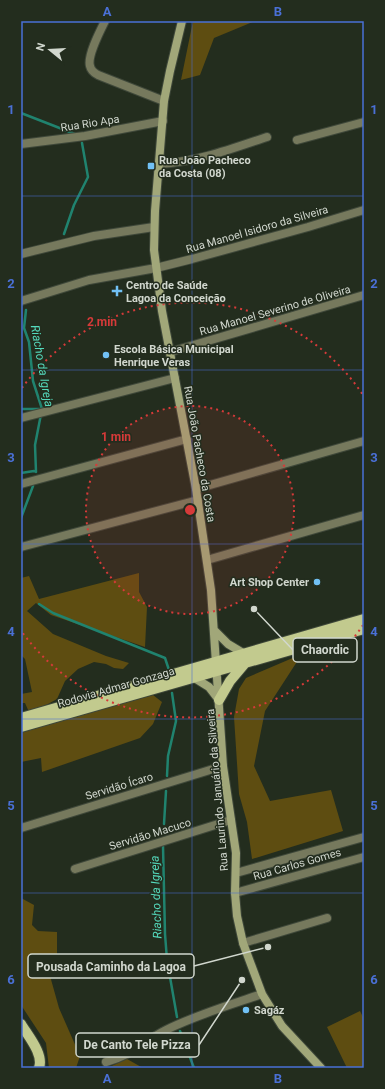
<svg xmlns="http://www.w3.org/2000/svg" width="385" height="1089" viewBox="0 0 385 1089" font-family="Roboto,sans-serif">
  <style>
    .green { fill: #5e4d11 }
    .lines { fill: none; stroke-linecap: round; stroke-linejoin: round }
    .stream { stroke: #20836f; stroke-width: 2.5 }
    .street-casing { stroke: #3f483a; stroke-width: 10 }
    .secondary-casing { stroke: #3f483a; stroke-width: 10 }
    .primary-casing { stroke: #3f483a; stroke-width: 12 }
    .street { stroke: #76795d; stroke-width: 8 }
    .secondary { stroke: #a1a779; stroke-width: 8 }
    .primary { stroke: #c2ca8e; stroke-width: 10 }
    .grid { fill: none; stroke: #4a70d6; stroke-width: 1; stroke-opacity: 0.55 }
    .ring { fill: none; stroke: #d63a39; stroke-width: 2; stroke-dasharray: 2 4 }
    .poi-dot { fill: #71c1f5; stroke: #232d1e; stroke-width: 1.5 }
    .labels { text-anchor: middle; stroke-width: 3; stroke-linejoin: round; paint-order: stroke }
    .street-label { font-size: 11px; fill: #d1d7ce; stroke: #232d1e }
    .poi-label { font-size: 11px; font-weight: bold; fill: #d1d7ce; stroke: #232d1e; text-anchor: start }
    .water-label { font-size: 12px; font-style: italic; fill: #55dabd; stroke: #232d1e }
    .centre { fill: #d63a39; stroke: #232d1e; stroke-width: 2 }
    .ring-label { font-size: 12px; text-anchor: middle; font-weight: bold; fill: #d63a39; stroke: #232d1e; stroke-width: 3; stroke-linejoin: round; paint-order: stroke }
    .leader { fill: none; stroke: #d1d7ce; stroke-width: 1.5 }
    .callout-dot { fill: #d1d7ce; stroke: #232d1e; stroke-width: 1.5 }
    .callout { fill: #232d1e; stroke: #d1d7ce; stroke-width: 1.5 }
    .callout-label { font-size: 12px; text-anchor: middle; font-weight: bold; fill: #d1d7ce }
    .neatline { fill: none; stroke: #4a70d6; stroke-width: 1.5 }
    .grid-label { font-size: 13px; text-anchor: middle; font-weight: bold; fill: #4a70d6 }
  </style>
  <rect width="100%" height="100%" fill="#232d1e"/>
  <path class="green" d="M193 21H255L214 38 200 75 181 80Z
    M139 573V592L147 607 145 647 51 615 36 603 27 611 53 634 106 656 129 663 123 669 114 668 106 664 94 662 78 669 65 681 57 699 48 704 29 712 25 703H21V694L32 692 25 659 21 655V578L29 576 39 599Z
    M302 654 265 711 254 766 270 801 331 790 343 831 252 859 247 822 239 794 234 717 239 689 246 678Z
    M153 695 162 702 153 724 140 738 42 772 41 758 21 762V732Z
    M21 898 34 905 32 925 38 931 57 932V956L45 958 59 1008 80 1056 76 1068H49L46 1043 21 1005Z
    M360 1011 364 1019V1068H347L327 1027Z
    M127 1059 143 1068H107Z"/>
  <g class="lines">
    <path class="stream" d="M21 113 75 134
      M64 234 74 205 88 177 82 143
      M21 409H42
      M21 473 34 471 36 472 35 445 42 409 33 381 29 342 24 328 26 310
      M21 518 33 486
      M39 604 53 613 165 658 169 670
      M167 776 168 756 176 721 172 693
      M164 824 166 791
      M163 846 165 934 167 960 177 1017
      M180 1031 194 1068"/>
    <defs>
      <path id="street" d="M105 21C100 31 87 56 90 66 91 71 94 73 98 75L164 101
        M297 140 364 122
        M21 144 85 136 163 121
        M159 164C197 162 231 149 267 137
        M21 254 94 236 154 227
        M21 301 89 280 156 268 192 259 308 227 364 210
        M170 352 364 295
        M21 418 175 378
        M21 484 187 439
        M196 489 364 441
        M21 547 198 500
        M207 560 364 515
        M21 828 223 766
        M75 869 231 820
        M236 873 364 837
        M235 893 364 857
        M243 943 327 918
        M106 1062C131 1056 144 1041 166 1030 196 1015 230 1005 262 994"/>
      <path id="secondary" d="M182 21 170 71 164 101 155 211 154 250 162 311 196 489 211 590 223 766 236 853 235 893 237 916 243 943 262 994 282 1026 321 1068
        M214 630 228 644 243 653
        M193 677 209 687 219 700"/>
      <path id="primary" d="M219 700 230 681 246 662
        M21 718 364 619
        M21 727 364 629
        M21 1024C28 1036 44 1054 39 1068"/>
    </defs>
    <use href="#street" class="street-casing"/>
    <use href="#secondary" class="secondary-casing"/>
    <use href="#primary" class="primary-casing"/>
    <use href="#street" class="street"/>
    <use href="#secondary" class="secondary"/>
    <use href="#primary" class="primary"/>
  </g>
  <path class="grid" d="M192 21V1068M21 196H364M21 370H364M21 544H364M21 719H364M21 893H364"/>
  <circle cx="190" cy="510" r="104" fill="#d63a39" fill-opacity=".12"/>
  <g class="ring">
    <circle cx="190" cy="510" r="104"/>
    <path d="M363 625A208 208 0 0 1 22 632M22 388A208 208 0 0 1 363 395"/>
  </g>
  <g class="poi-dot">
    <rect x="147" y="162" width="8" height="8" rx="2"/>
    <path d="M115 285h4v4h4v4h-4v4h-4v-4h-4v-4h4z"/>
    <circle cx="106" cy="355" r="4"/>
    <circle cx="317" cy="582" r="4"/>
    <circle cx="246" cy="1010" r="4"/>
  </g>
  <g class="labels">
    <g class="street-label">
      <text transform="translate(90 123) rotate(-9)" y="4">Rua Rio Apa</text>
      <text transform="translate(257 229) rotate(-16)" y="4">Rua Manoel Isidoro da Silveira</text>
      <text transform="translate(275 310) rotate(-16)" y="4">Rua Manoel Severino de Oliveira</text>
      <text transform="translate(200 454) rotate(80)" y="4">Rua João Pacheco da Costa</text>
      <text transform="translate(116 687) rotate(-16)" y="4">Rodovia Admar Gonzaga</text>
      <text transform="translate(119 786) rotate(-17)" y="4">Servidão Ícaro</text>
      <text transform="translate(217 790) rotate(-95)" y="4">Rua Laurindo Januário da Silveira</text>
      <text transform="translate(150 834) rotate(-17)" y="4">Servidão Macuco</text>
      <text transform="translate(297 864) rotate(-16)" y="4">Rua Carlos Gomes</text>
    </g>
    <g class="poi-label">
      <text x="159" y="164">Rua João Pacheco<tspan x="159" dy="13">da Costa (08)</tspan></text>
      <text x="126" y="289">Centro de Saúde<tspan x="126" dy="13">Lagoa da Conceição</tspan></text>
      <text x="114" y="353">Escola Básica Municipal<tspan x="114" dy="13">Henrique Veras</tspan></text>
      <text x="309" y="586" text-anchor="end">Art Shop Center</text>
      <text x="254" y="1014">Sagáz</text>
    </g>
    <g class="water-label">
      <text transform="translate(42 366) rotate(80)" y="4">Riacho da Igreja</text>
      <text transform="translate(156 897) rotate(-92)" y="4">Riacho da Igreja</text>
    </g>
  </g>
  <circle cx="190" cy="510" r="6" class="centre"/>
  <g class="ring-label">
    <text x="102" y="326">2 min</text>
    <text x="116" y="441">1 min</text>
  </g>
  <path class="leader" d="M254 609L293 650M268 947L194 966M242 980L199 1045"/>
  <g class="callout-dot">
    <circle cx="254" cy="609" r="4"/>
    <circle cx="268" cy="947" r="4"/>
    <circle cx="242" cy="980" r="4"/>
  </g>
  <g class="callout">
    <rect x="293" y="638" width="64" height="24" rx="4"/>
    <rect x="28" y="954" width="166" height="24" rx="4"/>
    <rect x="76" y="1033" width="123" height="24" rx="4"/>
  </g>
  <g class="callout-label">
    <text x="325" y="654">Chaordic</text>
    <text x="111" y="971">Pousada Caminho da Lagoa</text>
    <text x="137" y="1049">De Canto Tele Pizza</text>
  </g>
  <rect width="385" height="1089" fill="none" stroke="#232d1e" stroke-width="44"/>
  <g transform="translate(50 50) rotate(288)" stroke="#232d1e" stroke-width="3" paint-order="stroke">
  <path d="M0-3L7 15L0 10L-7 15Z" fill="#d1d7ce"/>
  <text y="-6" font-size="11" font-weight="bold" text-anchor="middle" fill="#d1d7ce">N</text>
  </g>
  <rect x="22" y="22" width="341" height="1045" class="neatline"/>
  <g class="grid-label">
    <text x="107" y="16">A</text>
    <text x="278" y="16">B</text>
    <text x="11" y="114">1</text>
    <text x="374" y="114">1</text>
    <text x="11" y="288">2</text>
    <text x="374" y="288">2</text>
    <text x="11" y="462">3</text>
    <text x="374" y="462">3</text>
    <text x="11" y="636">4</text>
    <text x="374" y="636">4</text>
    <text x="11" y="810">5</text>
    <text x="374" y="810">5</text>
    <text x="11" y="984">6</text>
    <text x="374" y="984">6</text>
    <text x="107" y="1083">A</text>
    <text x="278" y="1083">B</text>
  </g>
</svg>
